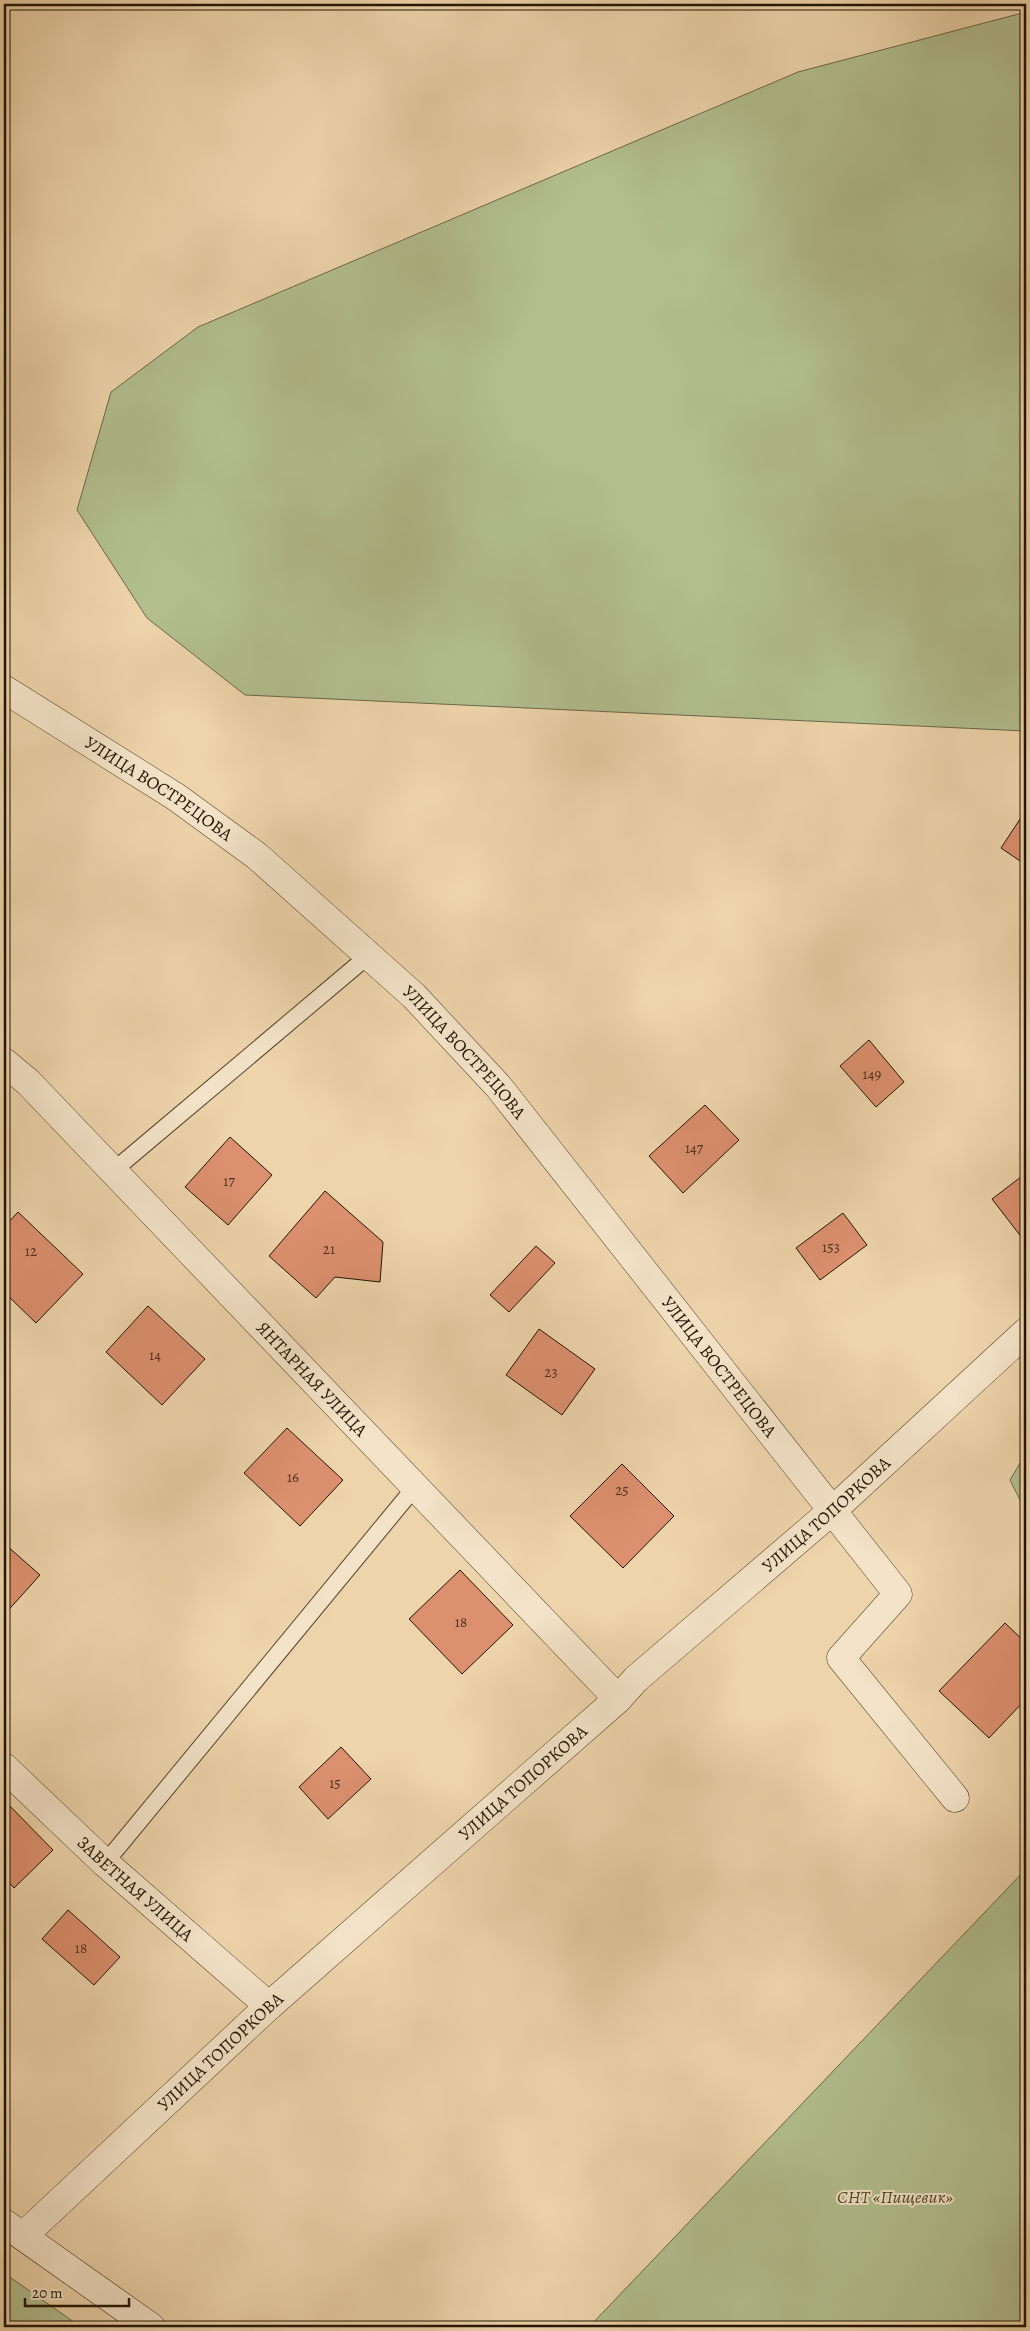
<svg xmlns="http://www.w3.org/2000/svg" width="1030" height="2331" viewBox="0 0 1030 2331" font-family="Alegreya,serif">
  <style>
    .green { fill: #b2be8e; stroke: #6a6948 }
    .building { fill: #dc906f; stroke: #221401 }
    .lines { fill: none; stroke-linecap: round; stroke-linejoin: round }
    .lane-casing { stroke: #55442c; stroke-width: 18 }
    .street-casing { stroke: #55442c; stroke-width: 29 }
    .secondary-casing { stroke: #221401; stroke-width: 29 }
    .lane { stroke: #f4e3c8; stroke-width: 16 }
    .street { stroke: #f4e3c8; stroke-width: 28 }
    .secondary { stroke: #f4e3c8; stroke-width: 28 }
    .labels { text-anchor: middle; stroke-width: 4; stroke-linejoin: round; paint-order: stroke }
    .number-label { font-size: 15px; fill: #50331c }
    .street-label { font-size: 18px; fill: #221401; stroke: #f4e3c8 }
    .park-label { font-size: 18px; font-style: italic; fill: #4d472b; stroke: #f4e3c8 }
  </style>
  <rect width="100%" height="100%" fill="#eed4ab"/>
  <filter id="stains"><feTurbulence type="fractalNoise" baseFrequency=".004" numOctaves="4"/><feColorMatrix values="0 0 0 0 .2 0 0 0 0 .09 0 0 0 0 .02 0 0 0 .5 -.17"/></filter>
  <radialGradient id="worn" r=".72"><stop offset=".6" stop-color="#630" stop-opacity="0"/><stop offset="1" stop-color="#630" stop-opacity=".3"/></radialGradient>
  <path class="green" d="M1026 12V731L245 695 147 618 77 510 111 392 198 327 798 72Z
    M1026 1453V1512L1010 1480Z
    M1026 1869V2327H589Z
    M4 2273 81 2327H4Z"/>
  <path class="building" d="M1026 810V865L1001 848Z
    M869 1040 904 1082 876 1107 840 1066Z
    M705 1105 739 1140 683 1193 649 1156Z
    M230 1137 272 1175 228 1225 185 1187Z
    M1026 1173V1243L992 1199Z
    M325 1191 383 1242 380 1282 335 1277 316 1298 269 1256Z
    M18 1212 83 1274 36 1323 4 1292V1227Z
    M843 1213 867 1245 820 1280 796 1248Z
    M536 1246 555 1263 509 1312 490 1295Z
    M148 1306 205 1359 162 1405 106 1352Z
    M539 1329 595 1369 562 1415 506 1375Z
    M287 1428 343 1480 300 1526 244 1473Z
    M622 1464 674 1516 623 1568 570 1516Z
    M6 1545 40 1575 4 1615V1547Z
    M460 1570 513 1625 462 1674 409 1619Z
    M1005 1623 1026 1643V1699L989 1738 939 1691Z
    M341 1747 371 1779 328 1819 299 1787Z
    M4 1800 53 1850 14 1888 4 1877Z
    M68 1910 120 1957 94 1985 42 1939Z"/>
  <g class="lines">
    <defs>
      <path id="lane" d="M113 1171 368 956
        M105 1863 415 1487"/>
      <g id="street">
        <path id="s1" d="M4 689 176 797 257 856 414 996 498 1086 898 1594 841 1658 955 1798"/>
        <path id="s2" d="M4 1062 28 1082 618 1699"/>
        <path id="s3" d="M4 1767 105 1863 269 2006"/>
        <path id="s4" d="M23 2236 269 2006 618 1699 636 1679 833 1510 1026 1332"/>
      </g>
      <path id="secondary" d="M4 2223 151 2327"/>
    </defs>
    <use href="#lane" class="lane-casing"/>
    <use href="#street" class="street-casing"/>
    <use href="#secondary" class="secondary-casing"/>
    <use href="#lane" class="lane"/>
    <use href="#street" class="street"/>
    <use href="#secondary" class="secondary"/>
  </g>
  <g class="labels">
    <g class="number-label">
      <text x="872" y="1079">149</text>
      <text x="694" y="1153">147</text>
      <text x="229" y="1186">17</text>
      <text x="831" y="1252">153</text>
      <text x="329" y="1254">21</text>
      <text x="31" y="1256">12</text>
      <text x="155" y="1360">14</text>
      <text x="551" y="1377">23</text>
      <text x="293" y="1482">16</text>
      <text x="622" y="1495">25</text>
      <text x="461" y="1627">18</text>
      <text x="335" y="1788">15</text>
      <text x="81" y="1953">18</text>
    </g>
    <g class="street-label">
      <text dy="6" stroke="none"><textPath href="#s1" startOffset="184">УЛИЦА ВОСТРЕЦОВА</textPath></text>
      <text dy="6" stroke="none"><textPath href="#s1" startOffset="589">УЛИЦА ВОСТРЕЦОВА</textPath></text>
      <text dy="6" stroke="none"><textPath href="#s1" startOffset="994">УЛИЦА ВОСТРЕЦОВА</textPath></text>
      <text dy="6" stroke="none"><textPath href="#s2" startOffset="442">ЯНТАРНАЯ УЛИЦА</textPath></text>
      <text dy="6" stroke="none"><textPath href="#s4" startOffset="1080">УЛИЦА ТОПОРКОВА</textPath></text>
      <text dy="6" stroke="none"><textPath href="#s4" startOffset="675">УЛИЦА ТОПОРКОВА</textPath></text>
      <text dy="6" stroke="none"><textPath href="#s3" startOffset="179">ЗАВЕТНАЯ УЛИЦА</textPath></text>
      <text dy="6" stroke="none"><textPath href="#s4" startOffset="270">УЛИЦА ТОПОРКОВА</textPath></text>
    </g>
    <g class="park-label">
      <text x="895" y="2203">СНТ «Пищевик»</text>
    </g>
  </g>
  <rect width="1030" height="2331" fill="none" stroke="#eed4ab" stroke-width="20"/>
  <rect x="5" y="5" width="1020" height="2321" fill="none" stroke="#221401" stroke-width="2.5"/>
  <rect x="10" y="10" width="1010" height="2311" fill="none" stroke="#221401"/>
  <path d="M25 2298v8h104v-8" fill="none" stroke="#221401" stroke-width="2.5"/>
  <text x="32" y="2298" font-size="15" fill="#221401" stroke="#f4e3c8" stroke-width="4" paint-order="stroke">20 m</text>
  <rect width="100%" height="100%" filter="url(#stains)"/>
  <rect width="100%" height="100%" fill="url(#worn)"/>
</svg>
